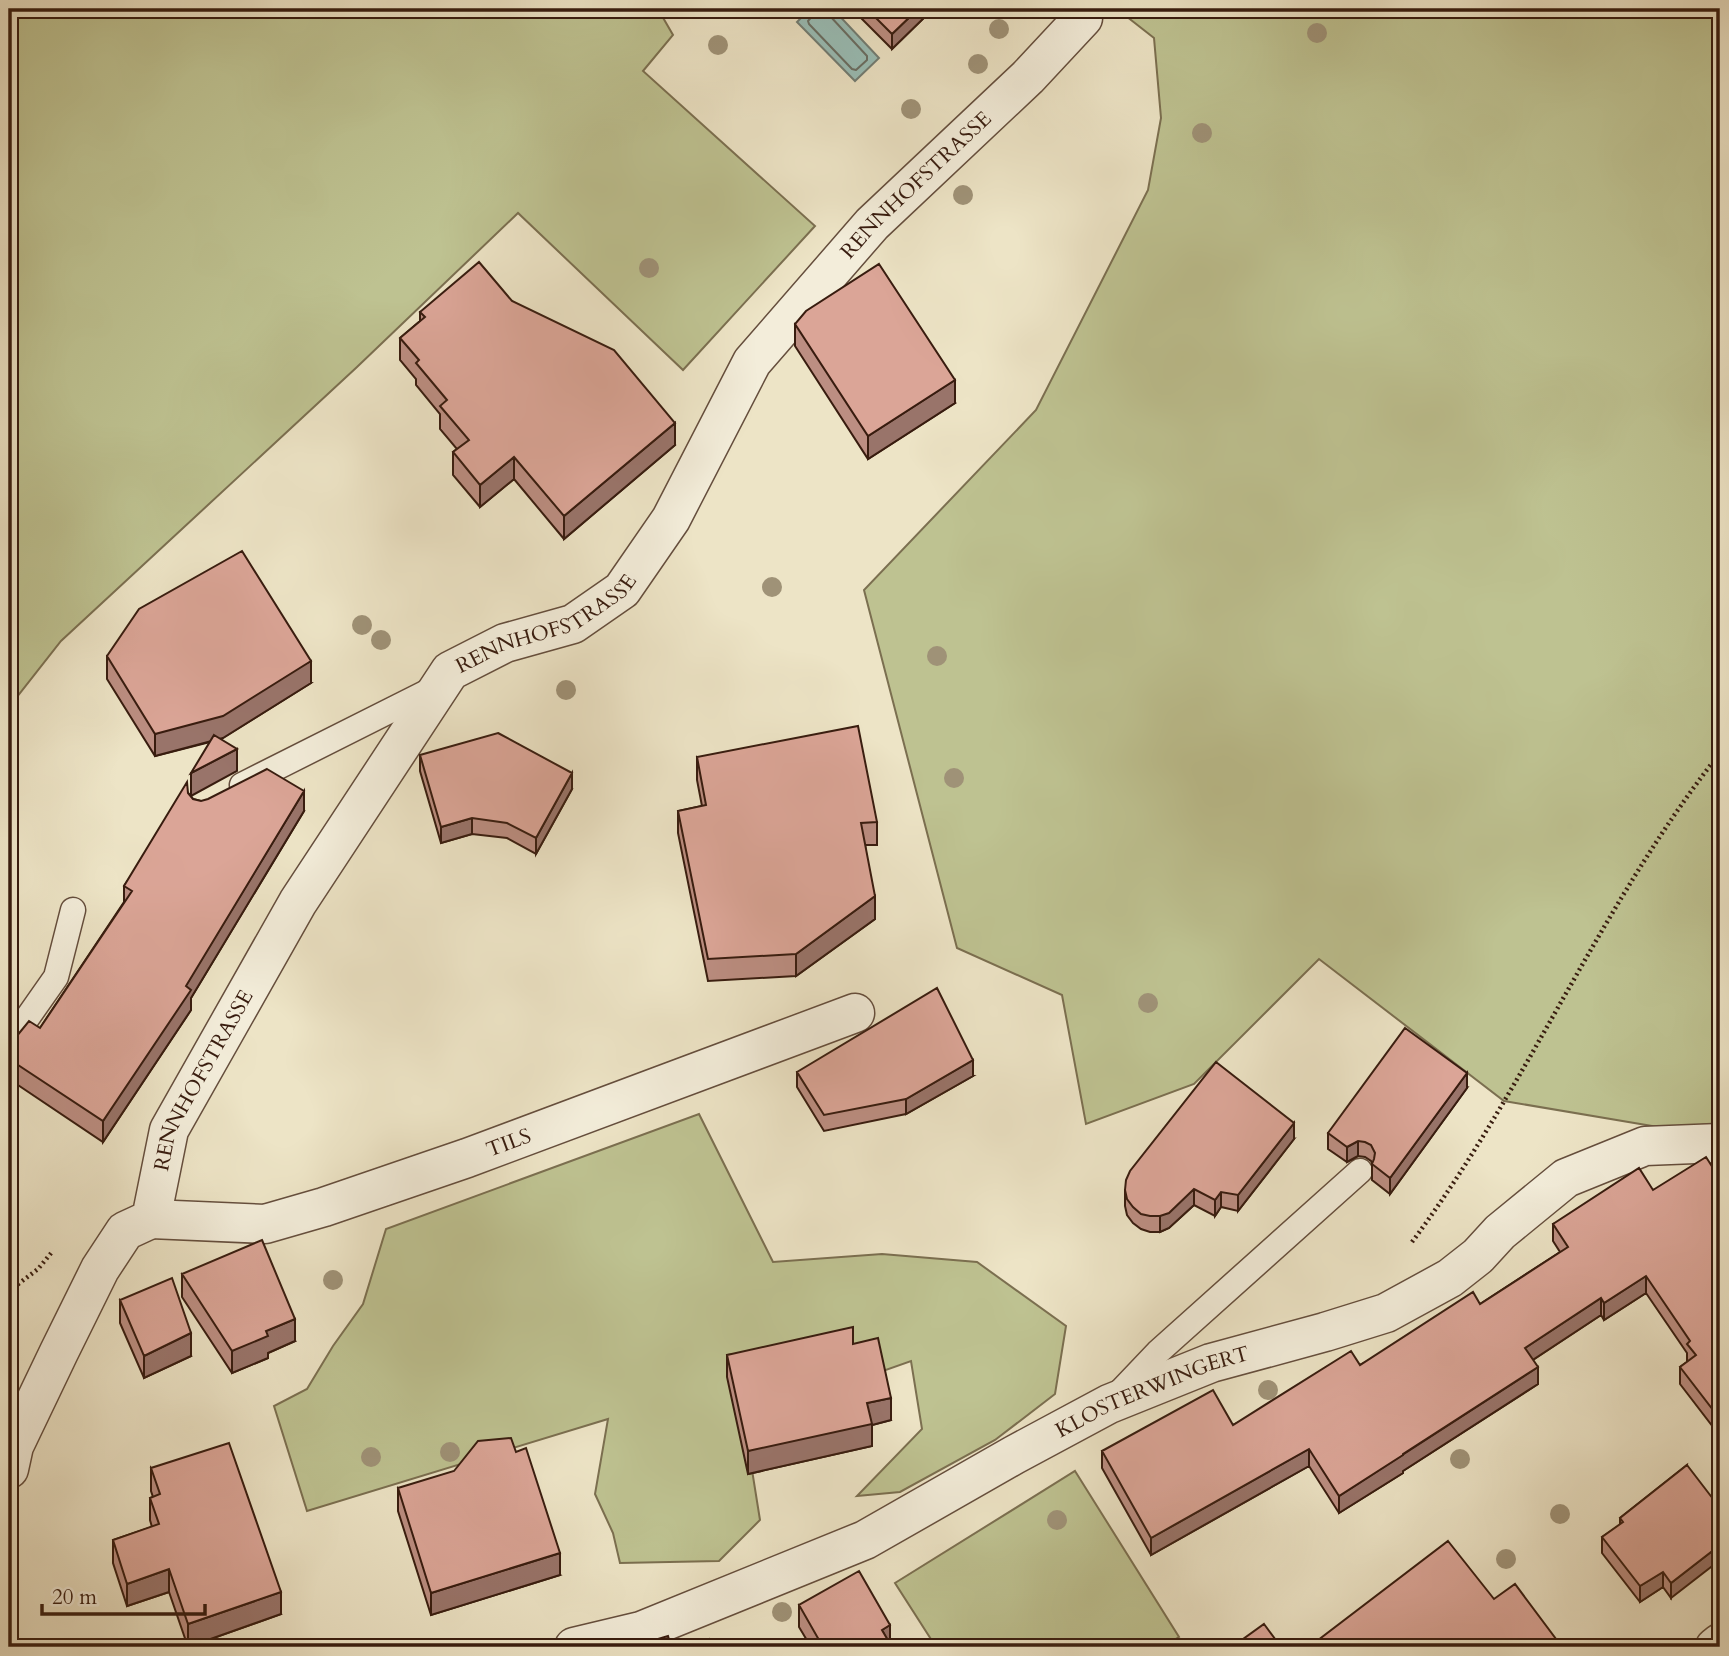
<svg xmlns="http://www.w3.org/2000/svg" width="1729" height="1656" viewBox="0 0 1729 1656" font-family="Cardo,serif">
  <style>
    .green { fill: #bec291; stroke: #7b6f50; stroke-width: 2 }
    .water { fill: #99beb7; stroke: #727d74; stroke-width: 2 }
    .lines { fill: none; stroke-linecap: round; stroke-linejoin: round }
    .shore { stroke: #686d63; stroke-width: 2 }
    .service-casing { stroke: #654e3d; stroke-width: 27 }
    .minor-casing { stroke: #654e3d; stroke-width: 41 }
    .path { stroke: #381c0f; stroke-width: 4.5; stroke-dasharray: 2 3.5; stroke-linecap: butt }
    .service { stroke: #f3edda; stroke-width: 24 }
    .minor { stroke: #f3edda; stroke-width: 38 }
    .tree { fill: #9f9277 }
    .wall { fill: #bc8e82; stroke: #381c0f; stroke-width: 2 }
    .shaded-wall { fill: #99746a; stroke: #381c0f; stroke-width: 2 }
    .building { fill: #dba597; stroke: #381c0f; stroke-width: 2 }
    .labels { text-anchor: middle; stroke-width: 5; stroke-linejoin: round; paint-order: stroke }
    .street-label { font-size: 21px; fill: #381c0f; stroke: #f3edda }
  </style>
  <rect width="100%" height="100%" fill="#ede4c6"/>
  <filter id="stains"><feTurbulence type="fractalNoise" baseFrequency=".00286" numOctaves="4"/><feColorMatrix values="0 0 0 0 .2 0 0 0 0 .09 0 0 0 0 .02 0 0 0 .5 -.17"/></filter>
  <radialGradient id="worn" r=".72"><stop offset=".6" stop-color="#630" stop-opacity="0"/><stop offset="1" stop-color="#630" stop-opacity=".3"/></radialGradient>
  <path class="green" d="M9 9H658L673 35 643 71 815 226 683 370 518 213 357 367 61 641 9 707Z
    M1117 9H1720V1124L1658 1127 1504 1101 1319 959 1194 1084 1086 1124 1062 995 957 948 864 590 1036 410 1148 190 1161 118 1154 38Z
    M699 1114 773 1262 882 1254 977 1262 1066 1326 1055 1394 995 1440 900 1492 857 1496 922 1429 911 1361 744 1420 760 1520 719 1561 620 1563 613 1533 595 1494 608 1419 307 1511 274 1406 307 1389 333 1346 363 1304 386 1229Z
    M1075 1471 1179 1637 1162 1647H936L895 1583Z"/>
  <path class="water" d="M810 9H833L879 58 855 81 797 22Z"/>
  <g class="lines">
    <path class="shore" d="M815 9 814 14 808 21 809 24 852 69 856 70 867 60V56L830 16 828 9"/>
    <defs>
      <path id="service" d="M242 785 435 688
        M9 1044 56 977 73 910
        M1119 1393 1158 1352 1360 1171"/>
      <g id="minor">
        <path id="s1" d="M151 1219 265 1224 324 1207 467 1158 855 1013"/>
        <path id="s2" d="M9 1469 14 1446 59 1352 100 1269 125 1231 151 1219 169 1130 298 902 450 671 505 643 573 624 622 590 671 519 752 362 872 224 1028 77 1083 18"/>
        <path id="s3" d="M574 1647 641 1631 865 1540 1014 1455 1109 1404 1211 1363 1325 1332 1386 1313 1450 1278 1478 1256 1500 1232 1566 1178 1645 1146 1720 1143"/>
        <path d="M1715 1647 1720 1643"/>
      </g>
    </defs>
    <use href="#service" class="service-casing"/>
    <use href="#minor" class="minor-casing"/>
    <path class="path" d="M11 1085 13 1112
      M1412 1242C1527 1088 1601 903 1720 753
      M9 1291 38 1269 52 1252"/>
    <use href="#service" class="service"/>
    <use href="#minor" class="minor"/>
  </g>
  <g class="tree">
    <circle cx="999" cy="29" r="10"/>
    <circle cx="1317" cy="33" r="10"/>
    <circle cx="718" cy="45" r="10"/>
    <circle cx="978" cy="64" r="10"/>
    <circle cx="911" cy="109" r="10"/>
    <circle cx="1202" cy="133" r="10"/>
    <circle cx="963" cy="195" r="10"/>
    <circle cx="649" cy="268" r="10"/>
    <circle cx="772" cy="587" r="10"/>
    <circle cx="362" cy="625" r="10"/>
    <circle cx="381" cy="640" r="10"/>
    <circle cx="937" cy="656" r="10"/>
    <circle cx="566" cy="690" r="10"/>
    <circle cx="954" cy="778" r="10"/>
    <circle cx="1148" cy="1003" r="10"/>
    <circle cx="333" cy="1280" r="10"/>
    <circle cx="1268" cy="1390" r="10"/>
    <circle cx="450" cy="1452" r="10"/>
    <circle cx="371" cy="1457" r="10"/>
    <circle cx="1460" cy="1459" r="10"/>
    <circle cx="1560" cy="1514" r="10"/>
    <circle cx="1057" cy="1520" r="10"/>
    <circle cx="1506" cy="1559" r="10"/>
    <circle cx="782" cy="1612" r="10"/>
  </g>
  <path class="wall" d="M852 9H933L892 49Z
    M512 301 675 445 564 539 514 479 480 507 453 475V452L457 449 440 429V414L416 385V379L400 360V338L420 321V312Z
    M795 324 955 403 868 459 795 346Z
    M107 656 311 683 221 739 237 771 210 742 155 756 107 679Z
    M420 755 572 789 536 854 507 838 472 834 441 843 420 771Z
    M697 757 877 822V845H865L875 919 796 976 708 981 678 833V811L702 806 697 780Z
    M188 793 193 799 201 801 304 811 191 998V1010L103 1142 9 1079V1039L40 1028 124 902V886Z
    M797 1072 973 1076 906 1114 824 1131 797 1087Z
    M1467 1088 1390 1194 1372 1180V1163L1371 1161 1365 1157 1358 1156 1347 1162 1328 1149V1133Z
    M1294 1139 1238 1211 1221 1207 1215 1216 1194 1205 1169 1228 1160 1232H1150L1141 1229 1133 1223 1127 1215 1125 1206V1190Z
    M1720 1179V1436L1680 1384V1367L1687 1362V1353L1646 1293 1604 1320 1601 1315 1533 1360 1538 1384 1403 1471V1473L1339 1513 1309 1466 1151 1555 1102 1468V1451L1233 1425 1360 1365 1480 1304 1560 1252 1553 1241V1224L1653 1190Z
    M182 1274 295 1341 268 1353V1358L232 1373 182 1297Z
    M120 1300 191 1356 144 1378 120 1323Z
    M853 1344 891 1420 872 1425V1446L748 1474 727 1377V1355Z
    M1687 1465 1671 1598 1663 1587 1640 1602 1602 1553V1537L1620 1525V1518Z
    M151 1468 281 1614 188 1647 169 1592 127 1606 113 1563V1540L152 1527 150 1520V1498L153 1497 151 1491Z
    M398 1488 560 1575 431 1615 398 1511Z
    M799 1605 890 1643 892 1647H811L799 1627Z"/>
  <path class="shaded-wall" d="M918 9H933L892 49V34Z
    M955 380V403L868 459V436Z
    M675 423V445L564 539V516Z
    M514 457V479L480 507V485Z
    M311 661V683L223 738 155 756V734Z
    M237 749V771L191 796V773Z
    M572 773V789L536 854V838Z
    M304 791V811L191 998V1010L103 1142V1121Z
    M472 818V834L441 843V827Z
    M875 896V919L796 976V954Z
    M973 1060V1076L906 1114V1099Z
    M1467 1073V1088L1390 1194V1178Z
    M1294 1123V1139L1238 1211V1195Z
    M1358 1141V1156L1347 1162V1147Z
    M1194 1189V1205L1169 1228 1160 1232V1216Z
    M1221 1192V1207L1215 1216V1200Z
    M1646 1276V1293L1604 1320V1303Z
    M1601 1298V1315L1525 1365V1348Z
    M295 1319V1341L268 1353V1358L232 1373V1351L266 1331Z
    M191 1333V1356L144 1378V1356Z
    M11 1340V1363L9 1367V1344Z
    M1538 1367V1384L1403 1471V1473L1339 1513V1496Z
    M891 1398V1420L872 1425V1446L748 1474V1451L867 1403Z
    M1309 1449V1466L1151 1555V1538Z
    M1720 1545V1560L1671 1598V1583Z
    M560 1553V1575L431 1615V1593Z
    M169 1569V1592L127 1606V1584Z
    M1663 1572V1587L1640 1602V1586Z
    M281 1592V1614L188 1647V1624Z
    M890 1625V1647L882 1630Z"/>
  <path class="building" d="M867 9H918L892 34Z
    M479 262 512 301 614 350 675 423 564 516 514 457 480 485 453 452 469 440 440 406 447 400 416 363 419 360 400 338 425 317 420 312Z
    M879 264 955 380 868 436 795 324 806 311Z
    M242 551 311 661 223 716 155 734 107 656 139 609Z
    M858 726 877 822 861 823 875 896 796 954 708 959 678 811 706 805 697 757Z
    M498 733 572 773 536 838 507 823 472 818 441 827 420 755Z
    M214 735 237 749 191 773Z
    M267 769 304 791 186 986 191 990 103 1121 9 1059V1039L16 1037 29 1021 40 1028 132 891 124 886 187 782 188 793 193 799 201 801 208 799Z
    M937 988 973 1060 906 1099 824 1115 797 1072Z
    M1405 1028 1467 1073 1390 1178 1372 1164 1374 1159 1375 1153 1371 1145 1365 1142 1358 1141 1347 1147 1328 1133Z
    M1216 1062 1294 1123 1238 1195 1221 1192 1215 1200 1194 1189 1169 1213 1160 1216H1150L1141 1214 1133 1207 1127 1199 1125 1190 1126 1180 1130 1171Z
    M1706 1157 1720 1179V1419L1680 1367 1696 1355 1687 1344 1690 1341 1646 1276 1604 1303 1601 1298 1525 1348 1538 1367 1403 1454V1455L1339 1496 1309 1449 1151 1538 1102 1451 1213 1390 1233 1425 1351 1351 1360 1365 1473 1292 1480 1304 1568 1247 1553 1224 1639 1168 1653 1190Z
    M262 1240 295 1319 266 1331 268 1336 232 1351 182 1274Z
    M172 1278 191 1333 144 1356 120 1300Z
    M853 1327V1344L878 1338 891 1398 867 1403 872 1424 748 1451 727 1355Z
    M511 1438 516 1452 526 1448 560 1553 431 1593 398 1488 454 1471 478 1441Z
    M229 1443 281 1592 188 1624 169 1569 127 1584 113 1540 159 1524 150 1498 160 1494 151 1468Z
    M1687 1465 1720 1508V1545L1671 1583 1663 1572 1640 1586 1602 1537 1623 1522 1620 1518Z
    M1448 1541 1494 1599 1515 1584 1562 1647H1309Z
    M859 1571 890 1625 882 1630 892 1647H823L799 1605Z
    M1264 1624 1281 1647H1232Z
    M668 1636 671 1647H631Z
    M709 1639 711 1647H681Z"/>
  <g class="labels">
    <g class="street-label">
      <text dy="7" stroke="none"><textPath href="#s2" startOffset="1620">RENNHOFSTRASSE</textPath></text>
      <text dy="7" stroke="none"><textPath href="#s2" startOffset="1032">RENNHOFSTRASSE</textPath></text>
      <text dy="7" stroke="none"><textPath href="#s2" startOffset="444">RENNHOFSTRASSE</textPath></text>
      <text dy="7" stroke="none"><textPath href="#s1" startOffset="371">TILS</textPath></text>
      <text dy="7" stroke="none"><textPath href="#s3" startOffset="635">KLOSTERWINGERT</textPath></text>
    </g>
  </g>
  <rect width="1729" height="1656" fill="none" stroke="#ede4c6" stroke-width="35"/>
  <rect x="10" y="10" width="1708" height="1635" fill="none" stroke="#381c0f" stroke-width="3.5"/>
  <rect x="18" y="18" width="1694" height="1621" fill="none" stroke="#381c0f" stroke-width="2"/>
  <path d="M42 1604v10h163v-10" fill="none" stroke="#381c0f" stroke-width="3.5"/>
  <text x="52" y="1604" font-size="21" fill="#381c0f" stroke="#f3edda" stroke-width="5" paint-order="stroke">20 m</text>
  <rect width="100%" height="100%" filter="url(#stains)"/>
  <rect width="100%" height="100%" fill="url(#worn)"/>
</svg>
